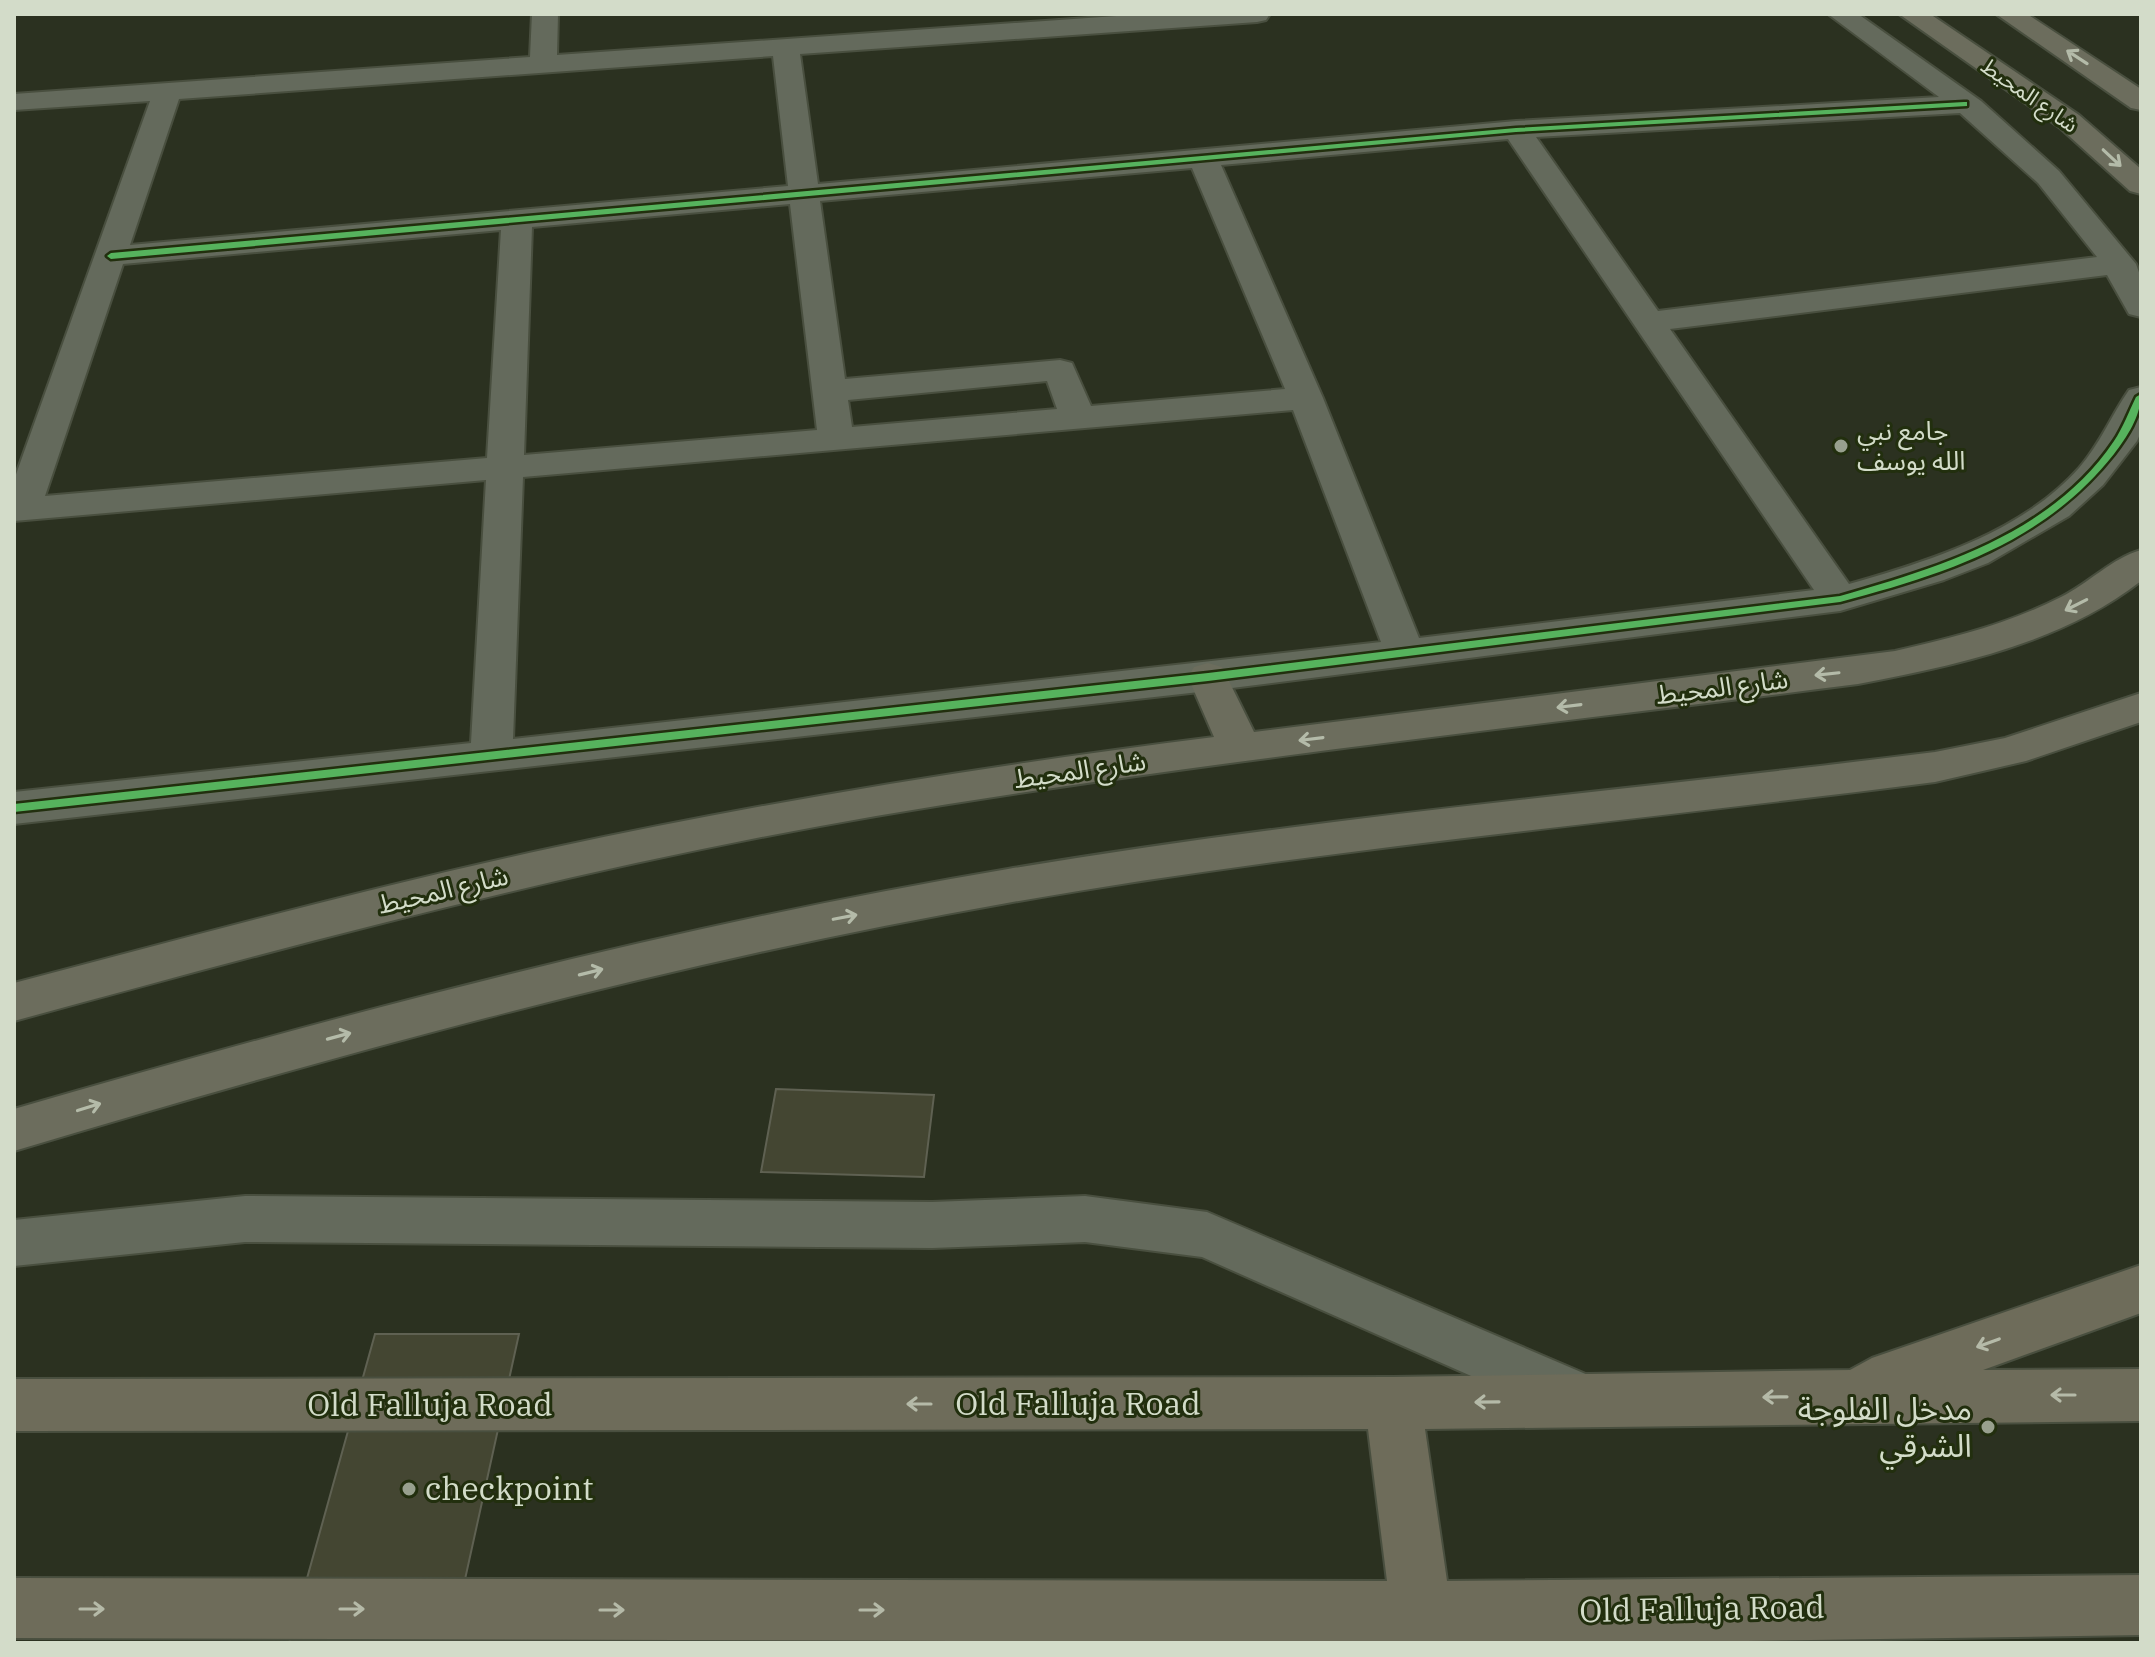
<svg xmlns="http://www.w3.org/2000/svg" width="2155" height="1657" viewBox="0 0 2155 1657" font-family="'IBM Plex Serif','Noto Sans Arabic',serif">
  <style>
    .building { fill: #444632; stroke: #5f6152; stroke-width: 2 }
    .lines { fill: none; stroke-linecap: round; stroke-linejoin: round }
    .minor-casing { stroke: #494f3f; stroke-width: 4 }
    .major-casing { stroke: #494f3f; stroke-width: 4 }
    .highway-casing { stroke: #494f3f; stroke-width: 4 }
    .minor { fill: #646a5c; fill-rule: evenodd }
    .major { fill: #6c6d5d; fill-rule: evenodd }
    .highway { fill: #6e6c5a; fill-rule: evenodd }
    .cycleway-casing { stroke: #222f0e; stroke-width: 5 }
    .cycleway { fill: #56b35d; fill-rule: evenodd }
    .oneway { stroke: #b4bba9 }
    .oneway2 { stroke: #b5baa8 }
    .poi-dot { fill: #98a08e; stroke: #222f0e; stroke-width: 3 }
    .labels { text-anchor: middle; stroke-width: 6; stroke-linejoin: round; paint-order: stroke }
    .far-street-label { font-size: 22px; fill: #d3dcc9; stroke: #222f0e }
    .poi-label { font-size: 26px; fill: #d3dcc9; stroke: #222f0e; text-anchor: start }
    .street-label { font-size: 26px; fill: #d3dcc9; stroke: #222f0e }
    .near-street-label { font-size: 32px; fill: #d3dcc9; stroke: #222f0e }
    .near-poi-label { font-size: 32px; fill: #d3dcc9; stroke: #222f0e; text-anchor: end }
  </style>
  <rect width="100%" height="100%" fill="#2b3120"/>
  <path class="building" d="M776 1089 934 1095 924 1177 761 1172Z
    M375 1334H519L451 1643H289Z"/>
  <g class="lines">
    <defs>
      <path id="minor" d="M532 14H558L557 55 1145 14H1270L1266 20 1257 22 800 54 818 184 1516 121 1939 97 1828 14H1858L1981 101 2059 171 2136 264 2141 278V317L2129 314 2107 275 1670 329 1849 584C1930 561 2022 532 2079 468 2100 444 2111 416 2129 390L2141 387V432L2137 441 2103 485 2069 516 1988 563 1944 580 1840 611 1208 691 14 824V792L471 743 486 480 14 521V480L150 101 14 110V94L530 57ZM773 56 788 186 130 245 179 99ZM1960 113 2038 183 2097 257 1658 311 1536 137ZM1508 139 1814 590 1419 638 1323 398 1221 165ZM1192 168 1285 389 1091 406 1072 363 1060 360 845 379 820 201ZM790 204 817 430 524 455 532 227ZM501 230 487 458 45 496 123 264ZM1047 381 1057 409 852 427 848 400ZM1293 410 1381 642 513 739 523 477Z
        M245 1196 932 1202 1085 1196 1207 1212 1602 1381 1610 1399 1602 1417 1582 1425 1202 1257 1085 1242 932 1248 245 1242 14 1266V1220Z"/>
      <path id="major" d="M1899 14H1930L2079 115 2141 169V194L2130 191 2059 127Z
        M1996 14H2027L2141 89V110L2131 108Z
        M2141 550V581C2060 644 1956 665 1858 684 1531 726 1202 761 876 816 584 866 299 943 14 1021V983C193 936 371 887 552 848 770 801 992 765 1214 737L1188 677 1194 667 1208 663 1222 667 1254 732 1895 651C1953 638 2008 624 2061 597 2088 584 2112 558 2141 550Z
        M2141 693V722L2026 761 1935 782C1626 822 1314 849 1007 903 671 962 341 1053 14 1151V1109C342 1014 671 926 1008 869 1315 817 1626 791 1935 752L2005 738Z"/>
      <path id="highway" d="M2141 1265V1313L1983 1370 2141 1369V1421L1425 1429 1447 1581 2141 1575V1635L1615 1643 14 1638V1578L1387 1581 1368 1429 14 1431V1379L1393 1377 1850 1370 1872 1358Z"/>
    </defs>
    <use href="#minor" class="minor-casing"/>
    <use href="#major" class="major-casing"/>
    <use href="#highway" class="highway-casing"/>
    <use href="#minor" class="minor"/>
    <use href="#major" class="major"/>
    <use href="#highway" class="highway"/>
    <defs>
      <path id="cycleway" d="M1964 102H1967V106L1516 132 111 259 107 256 111 253 1516 128Z
        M2141 394C2141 416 2127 437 2114 454 2044 543 1945 574 1840 602L1208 681 14 812V804L1208 673 1840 596C1941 567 2052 533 2114 441 2123 428 2129 411 2136 397Z"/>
    </defs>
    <use href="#cycleway" class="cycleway-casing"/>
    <use href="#cycleway" class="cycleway"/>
  </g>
  <defs><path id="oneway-shaft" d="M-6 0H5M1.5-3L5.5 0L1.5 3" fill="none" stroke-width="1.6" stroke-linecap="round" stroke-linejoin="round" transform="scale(2)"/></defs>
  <g class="oneway">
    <use href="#oneway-shaft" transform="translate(2077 57) rotate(-147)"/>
    <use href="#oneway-shaft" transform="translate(2112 158) rotate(43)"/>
    <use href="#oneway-shaft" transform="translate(2076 605) rotate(153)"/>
    <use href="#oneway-shaft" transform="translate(1827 674) rotate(174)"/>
    <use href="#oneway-shaft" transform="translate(1569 706) rotate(173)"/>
    <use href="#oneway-shaft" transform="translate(1311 739) rotate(173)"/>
    <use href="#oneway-shaft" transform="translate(845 917) rotate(-11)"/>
    <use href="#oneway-shaft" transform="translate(591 972) rotate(-14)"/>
    <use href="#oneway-shaft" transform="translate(339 1036) rotate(-15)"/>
    <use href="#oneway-shaft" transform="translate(89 1107) rotate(-17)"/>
  </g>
  <g class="oneway2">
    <use href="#oneway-shaft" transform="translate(1988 1343) rotate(160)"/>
    <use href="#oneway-shaft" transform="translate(2063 1395) rotate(180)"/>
    <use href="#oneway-shaft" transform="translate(1775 1397) rotate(179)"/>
    <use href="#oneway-shaft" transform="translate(1487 1402) rotate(179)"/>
    <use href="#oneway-shaft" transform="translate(919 1404) rotate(180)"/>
    <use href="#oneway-shaft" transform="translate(92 1609)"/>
    <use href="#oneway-shaft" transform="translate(352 1609)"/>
    <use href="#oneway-shaft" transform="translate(612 1610)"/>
    <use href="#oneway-shaft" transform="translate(872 1610)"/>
  </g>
  <g class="poi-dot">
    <circle cx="1841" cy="446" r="8"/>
    <circle cx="1988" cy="1427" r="8"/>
    <circle cx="409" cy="1489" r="8"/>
  </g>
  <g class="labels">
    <g class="far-street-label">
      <text transform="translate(2030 95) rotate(35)" y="8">شارع المحيط</text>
    </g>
    <g class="poi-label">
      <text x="1857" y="440">جامع نبي<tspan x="1857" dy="30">الله يوسف</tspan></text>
    </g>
    <g class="street-label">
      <text transform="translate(1722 687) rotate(-7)" y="9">شارع المحيط</text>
      <text transform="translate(1080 770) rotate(-8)" y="9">شارع المحيط</text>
      <text transform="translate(443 890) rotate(-13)" y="9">شارع المحيط</text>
    </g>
    <g class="near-street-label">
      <text x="1078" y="1415">Old Falluja Road</text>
      <text x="430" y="1416">Old Falluja Road</text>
      <text transform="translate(1702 1609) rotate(-1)" y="11">Old Falluja Road</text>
    </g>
    <g class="near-poi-label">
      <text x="1972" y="1420">مدخل الفلوجة<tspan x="1972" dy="37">الشرقي</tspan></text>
      <text x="425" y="1500" text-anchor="start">checkpoint</text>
    </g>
  </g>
  <rect width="2155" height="1657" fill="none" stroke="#d3dcc9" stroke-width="32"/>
</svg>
